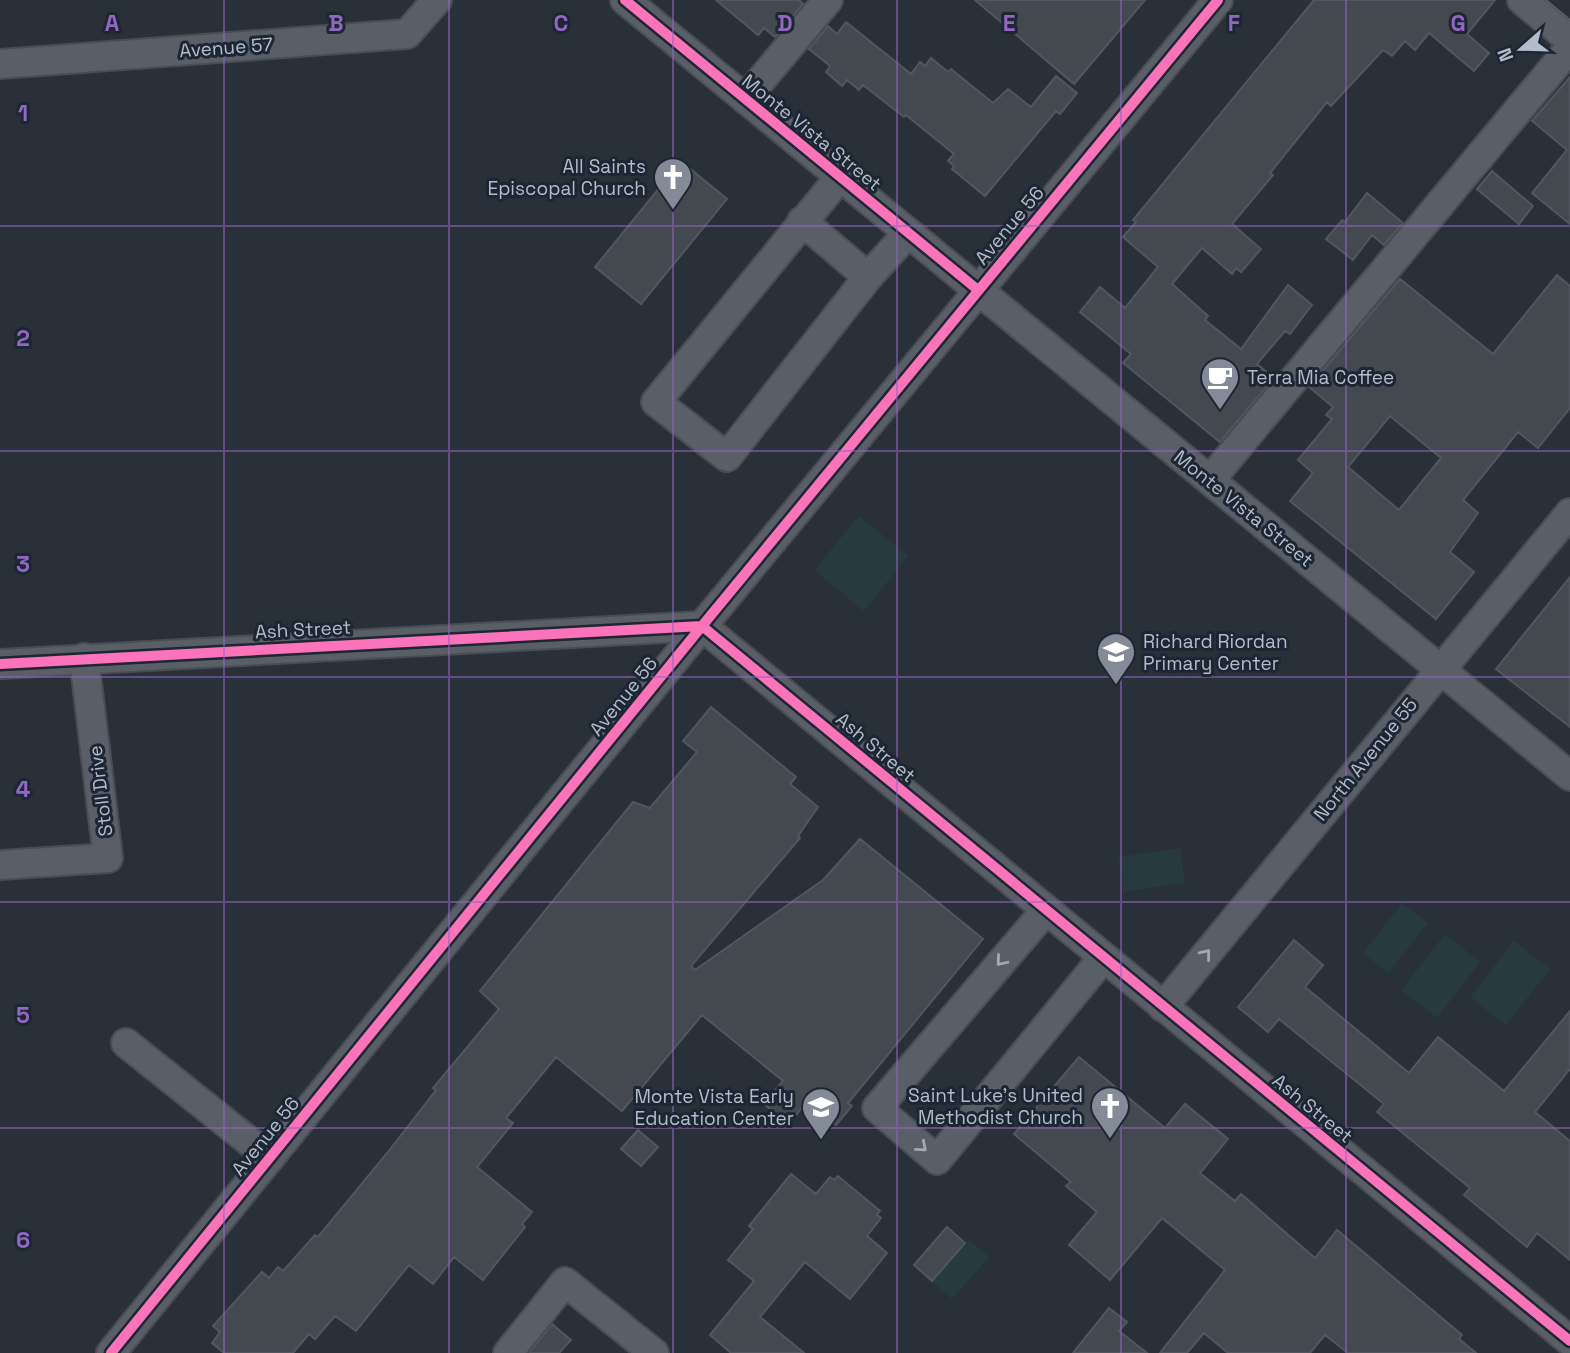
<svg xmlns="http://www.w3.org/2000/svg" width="1570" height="1353" viewBox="0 0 1570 1353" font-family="'Space Grotesk',sans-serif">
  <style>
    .green { fill: #273a3e }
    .building { fill: #444950; stroke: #52575f; stroke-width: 2; fill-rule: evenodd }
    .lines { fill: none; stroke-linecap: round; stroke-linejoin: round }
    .minor-casing { stroke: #484c53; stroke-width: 32 }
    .minor { stroke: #5a5e66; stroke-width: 28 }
    .tram { stroke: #595d64; stroke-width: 2 }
    .cycleway-casing { stroke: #1d2633; stroke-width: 15 }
    .cycleway { stroke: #fb73b8; stroke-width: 10 }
    .oneway { stroke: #a2a9b5 }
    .grid { fill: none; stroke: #9266c3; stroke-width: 2; stroke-opacity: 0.55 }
    .labels { text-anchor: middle; stroke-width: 6; stroke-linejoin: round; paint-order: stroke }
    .street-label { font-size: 19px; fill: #b4bcc9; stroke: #1d2633 }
    .poi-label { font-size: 19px; fill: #b4bcc9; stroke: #1d2633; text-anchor: end }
    .grid-label { font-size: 23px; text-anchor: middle; font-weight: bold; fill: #9266c3; stroke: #1d2633; stroke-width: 6; stroke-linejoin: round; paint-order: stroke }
  </style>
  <rect width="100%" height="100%" fill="#2a3038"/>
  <path class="green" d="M859 516 908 556 864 611 814 570Z
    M1180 848 1185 883 1123 892 1118 857Z
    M1402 903 1428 923 1388 973 1363 953Z
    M1445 934 1480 962 1437 1018 1401 990Z
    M1514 941 1550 969 1506 1025 1470 997Z
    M969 1240 989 1257 952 1299 933 1282Z"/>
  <path class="building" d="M716 0H799L803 4 775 37 764 28 758 35Z
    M975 0H1145L1074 84Z
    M1314 0H1495L1467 34 1489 53 1474 71 1429 33 1415 50 1405 41 1392 56 1383 50 1331 106 1327 102 1270 173 1273 175 1232 224 1261 249 1241 272 1236 268 1232 274 1202 248 1172 284 1208 316 1205 320 1241 349 1288 285 1312 305 1290 334 1285 331 1257 364 1274 378 1220 442 1123 363 1131 354 1080 312 1100 287 1125 308 1158 267 1123 237 1136 222 1133 220Z
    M846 22 911 74 920 62 925 66 931 58 948 72 951 69 993 103 1008 89 1031 107 1056 76 1077 93 1060 114 1056 111 985 196 952 169 954 166 948 161 954 154 906 115 904 117 863 85 859 90 847 80 842 86 826 72 830 66 809 49 828 26 837 34Z
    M1570 77V224L1532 193 1567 150 1532 121Z
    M683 163 727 199 641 304 595 267 673 171 675 172Z
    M1492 171 1533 206 1519 224 1477 189Z
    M1367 193 1403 223 1384 245 1372 235 1353 260 1326 239 1342 220 1345 222Z
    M1557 275 1570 286V408L1538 448 1518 432 1463 500 1478 513 1450 552 1474 572 1436 619 1290 501 1313 473 1298 460 1332 419 1326 415 1333 407 1309 387 1400 279 1493 354ZM1390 416 1441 458 1399 510 1348 467Z
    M1570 577V727L1496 669Z
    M711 707 796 777 790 784 818 807 798 836 800 838 691 966 695 970 823 880 860 839 983 939 848 1103 852 1106 836 1125 807 1101 789 1124 764 1104 783 1081 702 1015 622 1111 556 1057 506 1118 513 1123 477 1167 532 1212 522 1224 525 1227 483 1280 454 1257 433 1284 409 1265 356 1331 335 1316 315 1339 309 1334 293 1353H224L212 1343 220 1332 213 1326 262 1272 269 1278 278 1267 283 1271 315 1235 318 1237 388 1152 436 1090 433 1088 499 1009 480 991 633 802 650 808 697 752 683 741Z
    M1294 940 1323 965 1305 987 1409 1073 1438 1037 1504 1091 1570 1011V1069L1535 1112 1570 1141V1260L1537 1233 1527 1247 1464 1195 1470 1188 1377 1112 1384 1104 1279 1019 1268 1032 1238 1007Z
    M1079 1057 1165 1128 1185 1104 1228 1139 1200 1173 1235 1201 1241 1194 1315 1258 1337 1230 1462 1335 1459 1339 1476 1353H1348L1325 1335 1310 1353H1228L1204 1333 1187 1353H1160L1225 1270 1162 1218 1110 1280 1069 1245 1097 1212 1066 1186 1071 1182 1014 1134Z
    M638 1130 658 1147 641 1166 621 1149Z
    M791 1174 816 1194 830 1177 834 1180 838 1176 880 1211 877 1215 881 1218 867 1236 887 1253 850 1299 805 1262 760 1317 804 1353H731L710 1335 754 1281 728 1260 753 1229 749 1226Z
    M947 1227 965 1243 932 1281 914 1265Z
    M1109 1308 1127 1322 1119 1331 1147 1353H1073Z
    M552 1324 571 1340 559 1353H529Z"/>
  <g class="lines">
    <defs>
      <path id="minor" d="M625 0 1570 776
        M1522 0 1570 40
        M0 64 407 34 437 0
        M745 99 828 0
        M840 177 656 402 727 457 868 277 908 233
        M802 221 868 277
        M1210 480 1570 48
        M0 664 702 626 1570 1341
        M0 865 108 858 84 658
        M1046 910 877 1108 937 1160 1103 958
        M1163 1007 1570 513
        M126 1043 270 1158
        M111 1353 702 626 1218 0
        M508 1353 565 1282 654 1353"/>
    </defs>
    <use href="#minor" class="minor-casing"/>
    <use href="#minor" class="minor"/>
    <path class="tram" d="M1546 0 1570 20"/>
    <defs>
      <path id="cycleway" d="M625 0 978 290
        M0 664 702 626 1570 1341
        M111 1353 702 626 1218 0"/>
    </defs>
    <use href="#cycleway" class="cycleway-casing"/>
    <use href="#cycleway" class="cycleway"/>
  </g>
  <defs><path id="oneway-chevron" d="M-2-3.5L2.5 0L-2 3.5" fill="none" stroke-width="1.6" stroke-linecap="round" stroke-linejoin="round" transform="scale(1.75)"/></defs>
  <g class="oneway">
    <use href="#oneway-chevron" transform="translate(1206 954) rotate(-51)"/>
    <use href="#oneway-chevron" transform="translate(1001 961) rotate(130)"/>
    <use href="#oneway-chevron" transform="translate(922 1147) rotate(41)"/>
  </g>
  <path class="grid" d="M224 0V1353M449 0V1353M673 0V1353M897 0V1353M1121 0V1353M1346 0V1353M0 226H1570M0 451H1570M0 677H1570M0 902H1570M0 1128H1570"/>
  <defs>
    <symbol id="church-pin" viewBox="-11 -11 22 30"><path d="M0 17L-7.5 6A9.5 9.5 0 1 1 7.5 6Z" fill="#848b96" stroke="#1d2633"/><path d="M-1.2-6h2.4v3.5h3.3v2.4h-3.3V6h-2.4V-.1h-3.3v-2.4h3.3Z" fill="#fff"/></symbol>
    <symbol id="cafe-pin" viewBox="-11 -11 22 30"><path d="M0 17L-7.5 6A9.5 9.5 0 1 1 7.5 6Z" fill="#848b96" stroke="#1d2633"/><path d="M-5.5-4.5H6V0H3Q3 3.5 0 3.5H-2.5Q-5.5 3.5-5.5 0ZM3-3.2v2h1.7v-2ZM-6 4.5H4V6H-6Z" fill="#fff"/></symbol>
    <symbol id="school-pin" viewBox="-11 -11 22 30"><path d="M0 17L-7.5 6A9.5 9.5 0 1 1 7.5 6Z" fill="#848b96" stroke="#1d2633"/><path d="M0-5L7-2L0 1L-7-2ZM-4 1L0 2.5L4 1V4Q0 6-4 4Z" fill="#fff"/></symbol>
  </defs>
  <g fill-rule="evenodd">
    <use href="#church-pin" x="651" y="155" width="44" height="60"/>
    <use href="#cafe-pin" x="1198" y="355" width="44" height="60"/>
    <use href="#school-pin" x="1094" y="630" width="44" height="60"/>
    <use href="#church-pin" x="1088" y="1084" width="44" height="60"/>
    <use href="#school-pin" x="799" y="1085" width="44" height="60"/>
  </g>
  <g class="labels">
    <g class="street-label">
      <text transform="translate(226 47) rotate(-4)" y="7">Avenue 57</text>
      <text transform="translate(812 132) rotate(39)" y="7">Monte Vista Street</text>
      <text transform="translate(1009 225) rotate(-50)" y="7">Avenue 56</text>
      <text transform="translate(1244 508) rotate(39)" y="7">Monte Vista Street</text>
      <text transform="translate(303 629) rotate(-3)" y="7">Ash Street</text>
      <text transform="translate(623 696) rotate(-51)" y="7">Avenue 56</text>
      <text transform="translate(876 747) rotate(40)" y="7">Ash Street</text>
      <text transform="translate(1365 759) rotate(-51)" y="7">North Avenue 55</text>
      <text transform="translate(100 791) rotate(-97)" y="7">Stoll Drive</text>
      <text transform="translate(1313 1108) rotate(39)" y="7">Ash Street</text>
      <text transform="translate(265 1136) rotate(-51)" y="7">Avenue 56</text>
    </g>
    <g class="poi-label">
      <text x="646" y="173">All Saints<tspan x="646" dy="22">Episcopal Church</tspan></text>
      <text x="1247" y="384" text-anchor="start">Terra Mia Coffee</text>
      <text x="1143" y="648" text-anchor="start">Richard Riordan<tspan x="1143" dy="22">Primary Center</tspan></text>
      <text x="1083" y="1102">Saint Luke's United<tspan x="1083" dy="22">Methodist Church</tspan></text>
      <text x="794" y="1103">Monte Vista Early<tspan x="794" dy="22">Education Center</tspan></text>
    </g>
  </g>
  <g class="grid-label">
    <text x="112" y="31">A</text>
    <text x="336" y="31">B</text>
    <text x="561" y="31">C</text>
    <text x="785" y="31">D</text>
    <text x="1009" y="31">E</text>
    <text x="1234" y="31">F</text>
    <text x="1458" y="31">G</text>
    <text x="23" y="121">1</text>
    <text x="23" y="346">2</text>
    <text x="23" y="572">3</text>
    <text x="23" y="797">4</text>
    <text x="23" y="1023">5</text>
    <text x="23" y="1248">6</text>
  </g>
  <g transform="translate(1521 49) rotate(250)" stroke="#1d2633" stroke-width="5" paint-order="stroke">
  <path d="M0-5L12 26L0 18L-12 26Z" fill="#b4bcc9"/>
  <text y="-10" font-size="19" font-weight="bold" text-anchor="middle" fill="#b4bcc9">N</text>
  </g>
</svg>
